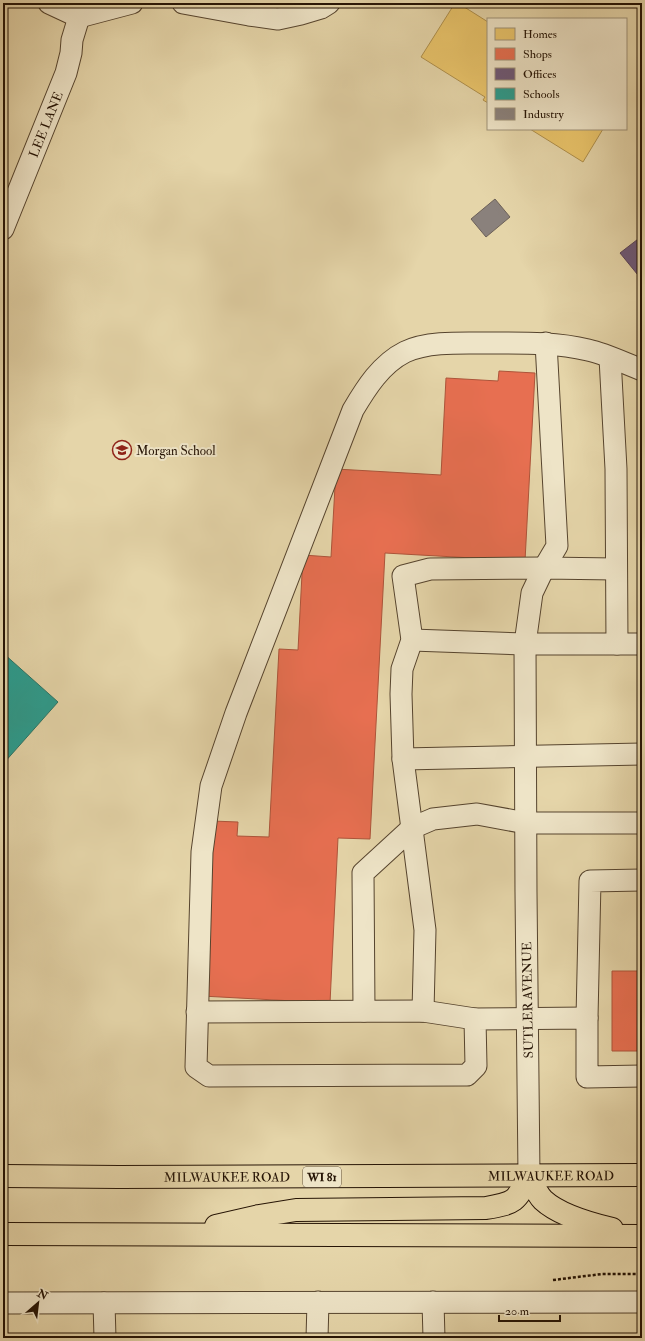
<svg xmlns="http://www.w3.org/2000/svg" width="645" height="1341" viewBox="0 0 645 1341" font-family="'IM FELL Double Pica',serif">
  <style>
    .homes { fill: #e9c46a; stroke: #ae8f4c }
    .shops { fill: #e76f51; stroke: #ad543a }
    .offices { fill: #6d597a; stroke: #584457 }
    .schools { fill: #2a9d8f; stroke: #297466 }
    .industry { fill: #8a817c; stroke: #6c6058 }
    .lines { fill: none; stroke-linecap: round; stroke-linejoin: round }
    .minor-casing { stroke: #56442e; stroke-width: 23 }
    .major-casing { stroke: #261405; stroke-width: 24 }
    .path { stroke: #261405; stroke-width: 2.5; stroke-dasharray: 3 2; stroke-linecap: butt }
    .minor { stroke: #eee4c7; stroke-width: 21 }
    .major { stroke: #e5d5a9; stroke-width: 22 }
    .labels { text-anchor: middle; stroke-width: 4; stroke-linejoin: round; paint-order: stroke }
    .shield { fill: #eee4c7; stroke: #62523f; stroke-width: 1 }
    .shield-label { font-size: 12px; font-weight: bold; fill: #261405 }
    .street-label { font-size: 13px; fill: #261405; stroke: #eee4c7 }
    .poi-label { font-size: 13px; fill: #261405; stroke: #eee4c7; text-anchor: start }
  </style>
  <rect width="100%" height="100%" fill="#e5d5a9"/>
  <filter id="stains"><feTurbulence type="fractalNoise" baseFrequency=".005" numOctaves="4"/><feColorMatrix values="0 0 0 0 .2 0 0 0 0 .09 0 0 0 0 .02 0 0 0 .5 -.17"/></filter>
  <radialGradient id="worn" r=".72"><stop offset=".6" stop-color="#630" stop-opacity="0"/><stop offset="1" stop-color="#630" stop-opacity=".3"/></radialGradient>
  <path class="homes" d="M455 3H458L488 22V103L483 100 485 97 421 57Z
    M530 129H603L583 162Z"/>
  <path class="shops" d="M499 371 535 373 525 561 385 553 370 839 338 838 330 1003 202 996 212 821 238 822 237 836 269 837 279 649 298 650 303 555 331 557 336 469 441 475 446 378 498 381Z
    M612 971H642V1051H612Z"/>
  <path class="offices" d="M642 236V280L620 253Z"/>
  <path class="schools" d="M3 653 58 702 3 764Z"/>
  <path class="industry" d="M495 199 510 217 486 237 471 219Z"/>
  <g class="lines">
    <defs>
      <g id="minor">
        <path d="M49 3 79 17 132 3"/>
        <path d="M183 3 249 15 278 19 301 14 321 8 329 3"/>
        <path id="s1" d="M3 229 66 73 71 53 72 40 79 17"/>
        <path d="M610 358 616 469 617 644"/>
        <path d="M642 370C624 363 606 354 588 350 555 342 522 343 488 343 463 343 428 341 405 352 381 364 366 388 353 410L236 713 211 786 202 852 196 1067 209 1076 467 1075 476 1066 475 1019 587 1018V1077L642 1076"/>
        <path d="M412 640 525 644H642"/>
        <path d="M403 759 642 754"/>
        <path d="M364 1011 363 873 412 828 433 819 477 814 526 823H642"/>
        <path d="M423 1011 425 930 403 759 401 694 402 669 412 640 403 576 430 569 544 568 616 569"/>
        <path d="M197 1012 423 1011 475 1019"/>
        <path d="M587 1018 590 881 642 880"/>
        <path d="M529 1176 526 892 525 644 532 593 544 568 557 546 546 343"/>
        <path d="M433 1302 434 1338"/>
        <path d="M3 1303 642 1302"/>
        <path d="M104 1303 105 1338"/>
        <path d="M317 1338 318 1302"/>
      </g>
      <g id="major">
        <path id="s2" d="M3 1176 119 1177 642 1175"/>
        <path d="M529 1176C533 1184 537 1194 543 1200 559 1215 591 1224 612 1229"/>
        <path d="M216 1226 259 1216 296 1210 486 1208C515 1203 516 1202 529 1176"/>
        <path d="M3 1234 642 1236"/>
      </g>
    </defs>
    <use href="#minor" class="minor-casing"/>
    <use href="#major" class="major-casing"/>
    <path class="path" d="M553 1280 602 1274H642"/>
    <use href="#minor" class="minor"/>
    <use href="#major" class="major"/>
  </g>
  <defs>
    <symbol id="school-ring" viewBox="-11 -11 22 22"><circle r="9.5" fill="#eee4c7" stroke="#8f2418" stroke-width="1.5"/><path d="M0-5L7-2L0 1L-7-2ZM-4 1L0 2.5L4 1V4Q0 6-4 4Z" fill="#8f2418"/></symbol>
  </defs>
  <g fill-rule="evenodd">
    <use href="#school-ring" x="111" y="439" width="22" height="22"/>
  </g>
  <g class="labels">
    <rect class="shield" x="303" y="1167" width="38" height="20" rx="3"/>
    <g class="shield-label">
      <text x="322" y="1181">WI 81</text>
    </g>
    <g class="street-label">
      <text dy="5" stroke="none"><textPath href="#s1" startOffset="113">LEE LANE</textPath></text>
      <text transform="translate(527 1000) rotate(-91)" y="5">SUTLER AVENUE</text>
      <text dy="5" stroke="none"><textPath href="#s2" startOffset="548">MILWAUKEE ROAD</textPath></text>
      <text dy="5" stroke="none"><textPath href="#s2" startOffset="224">MILWAUKEE ROAD</textPath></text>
    </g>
    <g class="poi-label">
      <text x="136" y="455">Morgan School</text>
    </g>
  </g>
  <rect width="645" height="1341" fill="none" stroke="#e5d5a9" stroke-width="16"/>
  <rect x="4" y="4" width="637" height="1333" fill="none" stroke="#261405" stroke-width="2"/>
  <rect x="8" y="8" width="629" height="1325" fill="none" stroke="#261405"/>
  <rect x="487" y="18" width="140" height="112" fill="#eee4c7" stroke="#9e9179"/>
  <rect x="495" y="28" width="20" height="12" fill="#e9c46a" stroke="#9e9179"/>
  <text x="523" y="38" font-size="12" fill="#261405">Homes</text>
  <rect x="495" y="48" width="20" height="12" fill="#e76f51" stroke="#9e9179"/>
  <text x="523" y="58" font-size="12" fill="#261405">Shops</text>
  <rect x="495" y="68" width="20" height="12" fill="#6d597a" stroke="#9e9179"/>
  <text x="523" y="78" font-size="12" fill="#261405">Offices</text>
  <rect x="495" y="88" width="20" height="12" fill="#2a9d8f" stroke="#9e9179"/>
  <text x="523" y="98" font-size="12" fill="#261405">Schools</text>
  <rect x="495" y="108" width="20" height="12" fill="#8a817c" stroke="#9e9179"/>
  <text x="523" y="118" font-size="12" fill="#261405">Industry</text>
  <g transform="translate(38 1303) rotate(28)" stroke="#eee4c7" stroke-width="3" paint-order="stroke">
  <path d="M0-3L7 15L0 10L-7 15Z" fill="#261405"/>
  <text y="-6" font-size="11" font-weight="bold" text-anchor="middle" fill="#261405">N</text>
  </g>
  <path d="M499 1315v6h61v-6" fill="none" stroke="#261405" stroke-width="2"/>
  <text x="505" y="1315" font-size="12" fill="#261405" stroke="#eee4c7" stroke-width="3" paint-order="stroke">20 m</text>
  <rect width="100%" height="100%" filter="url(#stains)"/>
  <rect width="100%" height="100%" fill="url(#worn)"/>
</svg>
